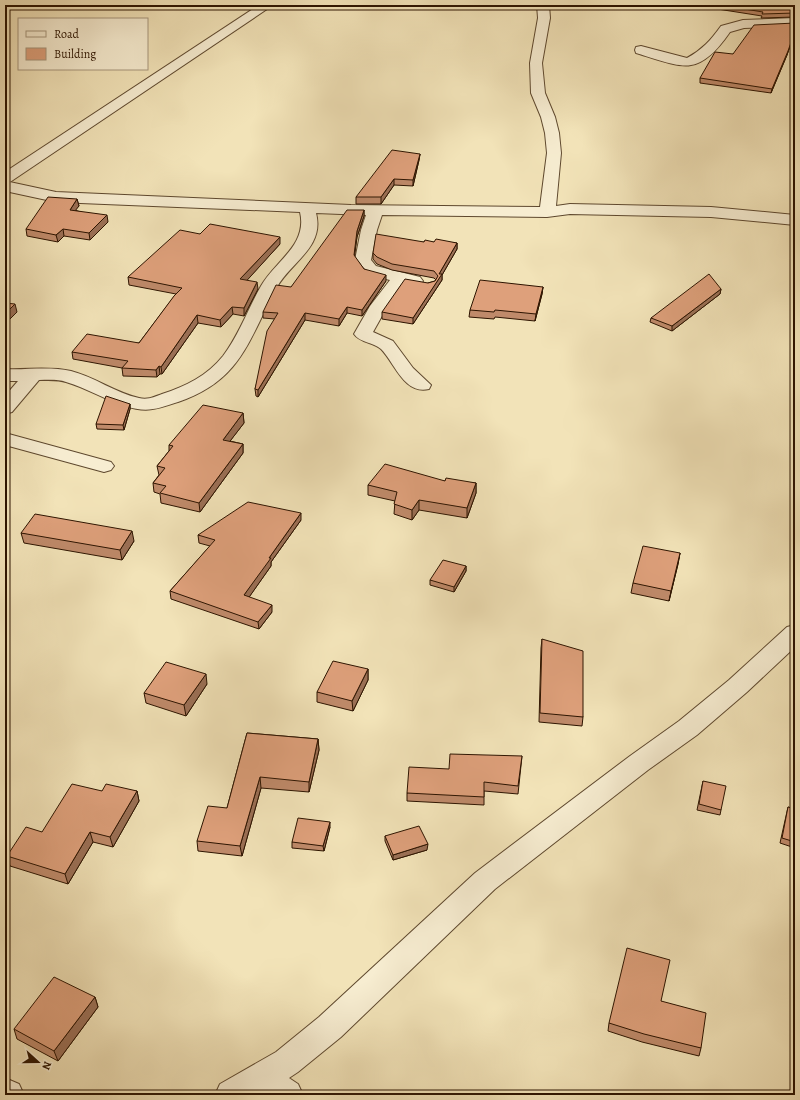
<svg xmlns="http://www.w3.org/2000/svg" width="800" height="1100" viewBox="0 0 800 1100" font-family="Alegreya,serif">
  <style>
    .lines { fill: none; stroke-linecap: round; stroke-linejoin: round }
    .minor-casing { stroke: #5e482e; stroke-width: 2 }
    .tertiary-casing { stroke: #5e482e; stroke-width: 2 }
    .minor { fill: #f7edd1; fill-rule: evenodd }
    .tertiary { fill: #f7edd1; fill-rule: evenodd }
    .wall { fill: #bf8a6a; stroke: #2d1400 }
    .shaded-wall { fill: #9b7056; stroke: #2d1400 }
    .building { fill: #dea07b; stroke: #2d1400 }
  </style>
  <rect width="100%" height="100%" fill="#f2e3b8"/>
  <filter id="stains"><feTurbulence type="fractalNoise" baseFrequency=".005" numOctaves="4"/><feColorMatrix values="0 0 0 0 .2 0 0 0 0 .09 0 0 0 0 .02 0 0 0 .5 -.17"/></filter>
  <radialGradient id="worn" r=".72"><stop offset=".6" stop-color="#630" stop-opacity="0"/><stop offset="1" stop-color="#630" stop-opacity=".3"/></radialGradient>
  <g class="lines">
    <defs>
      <path id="minor" d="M537 5H549L550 18 542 63 545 93 555 117 559 133 561 153 556 206 570 204 711 207 795 215V225L711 217 570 214 547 217 382 215 377 230 371 260 376 266 420 277 423 281 420 285 414 286 404 284 387 307 373 332 393 341 413 368 431 385 429 389C404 395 395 363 381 349 373 342 360 343 354 334L370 306 390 280 364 274 355 260 361 230 366 215 316 213C325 247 291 262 277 287 248 340 242 380 178 402 157 409 147 413 125 406 105 400 87 388 66 382 58 379 48 380 39 380L12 412 5 414V396L18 381H5V369C28 370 49 366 71 371 95 377 115 393 139 398 148 400 154 397 162 394 186 386 207 376 223 356 239 335 248 309 261 286 275 261 308 245 300 212L56 202 5 191V181L56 192 351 205 540 207 547 153 545 133 541 117 531 93 530 63 538 18Z
        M795 18V26L744 28 730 32C721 45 707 63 691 65 677 68 650 57 636 53L635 50 636 47 641 46 687 58C702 50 711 40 721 26L743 20Z
        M5 433 111 462 114 466 111 470 104 472 5 445Z
        M795 625V647L747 692 697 735 648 770 495 889 341 1037 298 1072 289 1078 298 1084 303 1095H215L220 1084 276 1052 319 1017 475 873 630 756 679 721 729 680 787 627Z
        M5 1078 19 1084 24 1095H5Z"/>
      <path id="tertiary" d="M259 5H273L10 182 5 184V172Z"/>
    </defs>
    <use href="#minor" class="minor-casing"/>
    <use href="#tertiary" class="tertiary-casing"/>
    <use href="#minor" class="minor"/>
    <use href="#tertiary" class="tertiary"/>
  </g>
  <path class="wall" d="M692 5H795V17L761 18 762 16Z
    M795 23V32L787 55 771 93 700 83V78L733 54Z
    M420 154 419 160 413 186 394 185 381 204H356V197Z
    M77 199 79 206 75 210 108 222 90 240 64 236 58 242 27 236 26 229Z
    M364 210V216L357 237 354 256 364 269 386 281 362 316 347 313 339 326 305 320 258 397 256 396 255 389 275 319 263 318V312L291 287Z
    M200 234 280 244 247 280 258 289 244 316 233 314 221 327 198 323 162 374H160L157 377 123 376 122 368 73 359 72 352 139 343 176 294 129 285 128 277Z
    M424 242 457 243V249L442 275V280L413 324 382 319V312L428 283 435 281 436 280 434 278 392 270 377 264 373 259V253Z
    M543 287 542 294 535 321 495 317 494 319 469 317 470 310Z
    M721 289 720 294 672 331 650 322 651 318Z
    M130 404V409L124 430 97 429 96 424Z
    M243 413 244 423 230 441 243 444V453L200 512 161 503 160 494 154 492 153 483 159 475 157 466 169 451V445Z
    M445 481 476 483V493L467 518 419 510 412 520 394 514 395 501 368 495V485Z
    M301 520 271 562V566L249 597 272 612 259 629 171 599 170 591 210 546 199 543 198 535Z
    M21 533 134 541 122 560 24 543Z
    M680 553 678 564 669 601 631 593 633 583Z
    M466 566V571L454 592 430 585V580Z
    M542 639 583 717 582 726 539 722 541 648Z
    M368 669V680L353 711 317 702V692Z
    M207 684 186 716 146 703 144 693Z
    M247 733 318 739 319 750 309 792 261 788 242 856 198 851 197 841 227 808Z
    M522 756 518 794 484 791V805L407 801V793Z
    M703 781 721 810 720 815 697 810Z
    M102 791H137L139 801 113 847 93 842 68 884 10 866 7 856Z
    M788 807 795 809V848L780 843Z
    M330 827 324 851 292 848V842Z
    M385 836 427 850 393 860 385 841Z
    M95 997 98 1007 58 1061 17 1039 14 1029Z
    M661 1001 701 1048 699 1056 642 1042 608 1031 609 1023Z"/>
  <path class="shaded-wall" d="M795 31V32L787 55 771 93 772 89Z
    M420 154 419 160 413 186V180Z
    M394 179V185L381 204V197Z
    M77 199 79 206 71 216 70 210Z
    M364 210V216L357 237 354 261V255L357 231Z
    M107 215 108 222 90 240 89 233Z
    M63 229 64 236 58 242 56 235Z
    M280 237V244L241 287 240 279Z
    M457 243V249L442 275V280L413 324V318L439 278V274Z
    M386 275V281L362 316V310Z
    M257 282 258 289 244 316V308Z
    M543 287 542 294 535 321 536 314Z
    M721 289 720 294 672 331V326Z
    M15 304 17 312 5 324V314Z
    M232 307 233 314 221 327 220 320Z
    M347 307V313L339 326V319Z
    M305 313V320L258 397V390Z
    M197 315 198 323 162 374 161 367Z
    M159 366 160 374 157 377 156 370Z
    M130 404V409L124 430 123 425Z
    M243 413 244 423 224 449 223 440Z
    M243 444V453L200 512 199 503Z
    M476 483V493L467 518V508Z
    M419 500V510L412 520V510Z
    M301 513V520L271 562V566L245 603 244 595 269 558Z
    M132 531 134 541 122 560 120 550Z
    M680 553 678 564 669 601 671 591Z
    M466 566V571L454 592V587Z
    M272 605V612L259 629 258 622Z
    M368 669V680L353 711 352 701Z
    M206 674 207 684 186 716 184 705Z
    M318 739 319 750 309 792V782Z
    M260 777 261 788 242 856 240 846Z
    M137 791 139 801 113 847 110 837Z
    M330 822V827L324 851 323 846Z
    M90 832 93 842 68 884 65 874Z
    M428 844 427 850 393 860V855Z
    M95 997 98 1007 58 1061 54 1051Z"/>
  <path class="building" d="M720 5H795V13L762 14 763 12Z
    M795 23V31L788 51 772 89 700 78 715 52 733 54 754 25Z
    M392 150 420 154 413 180 394 179 381 197H356Z
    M48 197 77 199 70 210 107 215 89 233 63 229 56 235 26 229Z
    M347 210H364L357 231 354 255 364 269 386 275 362 310 347 307 339 319 305 313 258 390 255 389 267 331 278 313 263 312 276 285 291 287Z
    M210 224 280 237 240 279 257 282 244 308 232 307 220 320 197 315 161 367 159 366 156 370 122 368 128 361 72 352 87 334 139 343 174 296 182 288 128 277 180 230 200 234Z
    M376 234 424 242 425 240 434 242 436 239 457 243 439 274H442L413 318 382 312 405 279 428 283 435 281 438 276 434 271 392 264 377 257 373 253Z
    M709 274 721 289 672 326 651 318Z
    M480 280 543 287 536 314 495 310 494 312 470 310Z
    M5 303 15 304 5 314Z
    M106 396 130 404 123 425 96 424Z
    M203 405 243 413 223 440 243 444 199 503 160 493 166 486 153 483 165 468 157 466 173 446 169 445Z
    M385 464 445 481 446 478 476 483 467 508 419 500 412 510 394 504 397 492 368 485Z
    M248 502 301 513 269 558H271L244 595 272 605 258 622 170 591 215 540 198 535Z
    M35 514 132 531 120 550 21 533Z
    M643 546 680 553 671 591 633 583Z
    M443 560 466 566 454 587 430 580Z
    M542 639 583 651V717L540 713Z
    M333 661 368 669 352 701 317 692Z
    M166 662 206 674 184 705 144 693Z
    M247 733 318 739 309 782 260 777 240 846 197 841 208 806 227 808Z
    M450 754 522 756 518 786 484 782V797L407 793 409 767 449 769Z
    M703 781 726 786 721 810 699 804Z
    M72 784 102 791 106 784 137 791 110 837 90 832 65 874 7 856 26 827 42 832Z
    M788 807 795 809V842L782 838Z
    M298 818 330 822 323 846 292 842Z
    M419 826 428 844 393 855 385 836Z
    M627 948 670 960 661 1001 706 1013 701 1048 644 1034 609 1023Z
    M54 977 95 997 54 1051 14 1029Z"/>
  <rect width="800" height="1100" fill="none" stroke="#f2e3b8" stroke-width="20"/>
  <rect x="6" y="6" width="788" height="1088" fill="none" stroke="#2d1400" stroke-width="2"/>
  <rect x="10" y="10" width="780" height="1080" fill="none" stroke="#2d1400"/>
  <rect x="18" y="18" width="130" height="52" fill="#f7edd1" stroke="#a6967d"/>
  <rect x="26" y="31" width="20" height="6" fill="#f7edd1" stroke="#a6967d"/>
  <text x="54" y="38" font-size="12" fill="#2d1400">Road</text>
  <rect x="26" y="48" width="20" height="12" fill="#dea07b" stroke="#a6967d"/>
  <text x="54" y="58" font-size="12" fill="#2d1400">Building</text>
  <g transform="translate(38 1062) rotate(111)" stroke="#f7edd1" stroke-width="3" paint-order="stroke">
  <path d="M0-3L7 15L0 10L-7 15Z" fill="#2d1400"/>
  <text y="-6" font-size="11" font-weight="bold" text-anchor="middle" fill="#2d1400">N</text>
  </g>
  <rect width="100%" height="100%" filter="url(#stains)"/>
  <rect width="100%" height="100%" fill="url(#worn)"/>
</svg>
